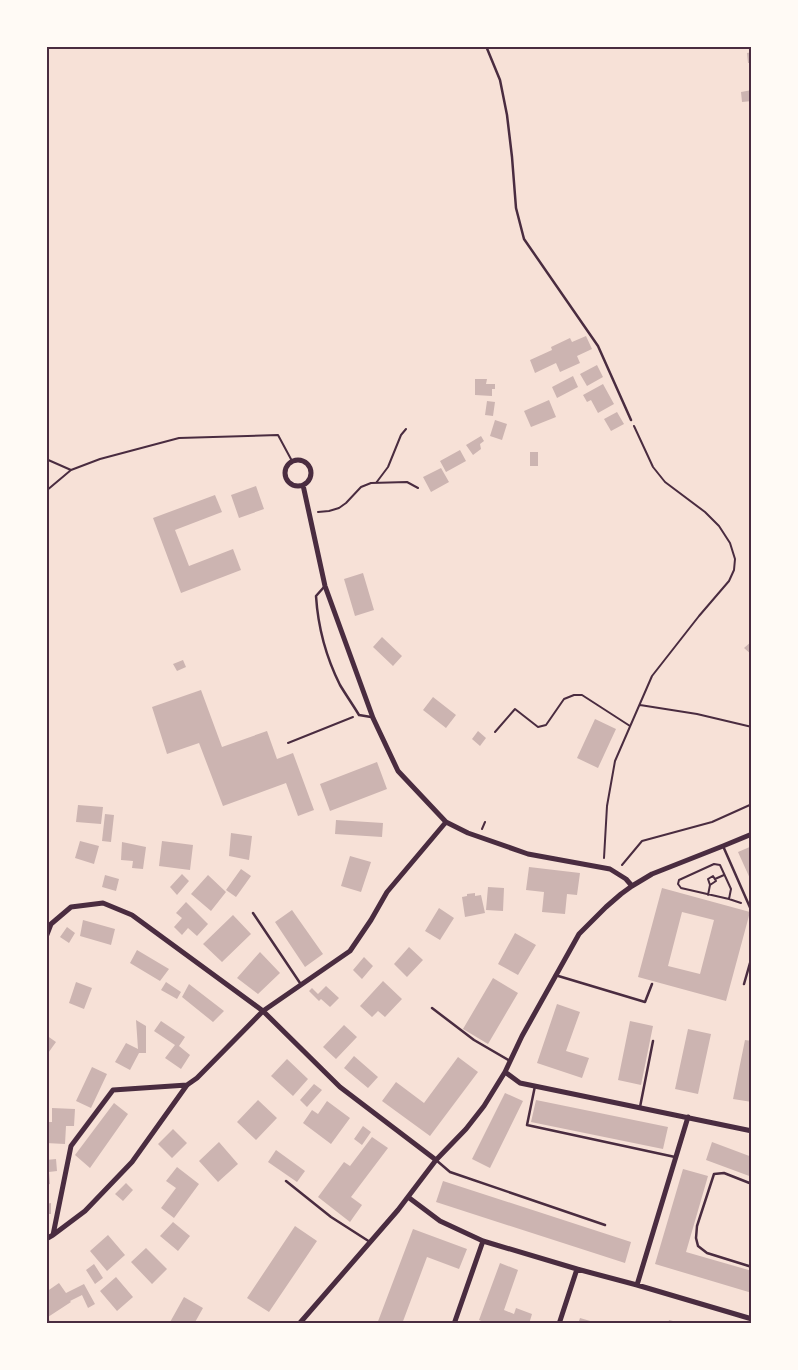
<svg xmlns="http://www.w3.org/2000/svg" width="798" height="1370" viewBox="0 0 798 1370" font-family="'Times New Roman',serif">
  <style>
    .building { fill: #ccb4b1; fill-rule: evenodd }
    .lines { fill: none; stroke-linecap: round; stroke-linejoin: round }
    .path { stroke: #4a2c40; stroke-width: 2 }
    .service { stroke: #4a2c40; stroke-width: 2.5 }
    .minor { stroke: #4a2c40; stroke-width: 5 }
    .neatline { fill: none; stroke: #4a2c40; stroke-width: 2 }
  </style>
  <rect width="100%" height="100%" fill="#f7e1d7"/>
  <path class="building" d="M752 52V63H748L747 53Z
    M752 90V101L742 102 741 92Z
    M586 336 592 349 577 356 580 363 560 372 556 363 535 373 530 360 552 350 551 347 570 338 572 342Z
    M597 365 603 377 587 386 580 374Z
    M573 376 578 387 557 398 552 387Z
    M475 379H487L486 384H495V389H492V396L475 395Z
    M603 384 614 404 598 413 591 400 587 402 583 395Z
    M549 400 556 417 531 427 524 411Z
    M487 401 495 402 493 416 485 415Z
    M617 412 624 424 611 431 604 419Z
    M495 420 507 424 502 440 490 436Z
    M481 436 484 441 480 444 481 449 473 455 466 445Z
    M460 450 466 461 446 472 440 461Z
    M530 452H538V466H530Z
    M441 468 449 482 431 492 423 477Z
    M256 486 264 509 239 518 231 495Z
    M215 495 222 512 175 530 189 566 233 549 241 570 181 593 153 518Z
    M363 573 374 610 355 616 344 579Z
    M382 637 402 656 393 666 373 647Z
    M752 641V655L744 648Z
    M183 660 186 667 177 671 173 664Z
    M201 690 222 747 267 731 277 759 293 753 314 810 298 816 286 783 223 806 199 743 167 754 152 707Z
    M433 697 456 715 446 728 423 710Z
    M595 719 616 729 598 768 577 758Z
    M478 731 486 738 480 746 472 739Z
    M377 762 387 789 330 811 320 784Z
    M78 805 103 807 101 824 76 822Z
    M105 814 114 815 111 842 102 841Z
    M336 820 383 823 382 837 335 834Z
    M231 833 252 836 249 860 229 856Z
    M80 841 99 846 94 864 75 858Z
    M162 841 193 845 190 870 159 866Z
    M122 842 146 847 143 869 132 868 133 861 121 860Z
    M752 846V883L738 852Z
    M350 856 371 862 361 892 341 886Z
    M529 867 580 873 577 895 567 894 565 914 542 912 544 892 526 890Z
    M241 869 251 876 236 897 226 890Z
    M182 874 189 881 177 895 170 887Z
    M105 875 119 879 116 891 102 887Z
    M208 875 226 892 211 911 191 894Z
    M488 887 504 888 503 911 486 910Z
    M662 888 750 912 726 1001 638 977ZM682 912 714 920 700 974 668 966Z
    M475 893V896L481 895 485 913 465 917 462 897 467 896V894Z
    M186 902 208 924 197 936 188 928 182 935 174 927 182 918 176 913Z
    M439 908 454 918 440 940 425 931Z
    M292 910 323 954 305 967 275 922Z
    M233 915 251 934 222 962 203 944Z
    M83 920 115 929 111 945 80 936Z
    M67 927 75 933 69 943 60 937Z
    M515 933 536 945 518 975 498 964Z
    M409 947 423 960 407 977 394 964Z
    M137 950 169 969 160 981 130 963Z
    M260 952 280 973 258 994 237 978Z
    M364 957 373 966 362 979 353 970Z
    M493 978 518 993 488 1044 463 1029Z
    M383 981 402 999 385 1017 378 1011 372 1017 360 1006Z
    M76 982 92 988 84 1009 69 1003Z
    M166 982 181 992 177 999 161 990Z
    M189 984 224 1011 213 1022 182 997Z
    M326 986 339 998 330 1007 321 999 319 1001 309 991 312 988 318 994Z
    M557 1004 580 1012 566 1051 589 1058 582 1078 537 1063Z
    M136 1020 146 1026V1053H139L130 1070 115 1062 126 1043 138 1049Z
    M161 1021 185 1037 179 1046 190 1055 181 1069 165 1058 175 1045 154 1031Z
    M630 1021 653 1026 641 1085 618 1080Z
    M344 1025 357 1037 336 1059 323 1047Z
    M688 1029 711 1034 698 1094 675 1089Z
    M46 1035 56 1042 46 1056Z
    M745 1040 752 1041V1102L733 1099Z
    M354 1056 378 1077 368 1088 344 1068Z
    M458 1057 478 1072 430 1136 382 1101 396 1082 424 1103Z
    M287 1059 308 1079 293 1096 271 1076Z
    M92 1067 107 1074 91 1108 76 1101Z
    M314 1084 322 1090 307 1107 300 1100Z
    M505 1093 523 1101 490 1168 472 1159Z
    M258 1100 277 1118 256 1140 237 1122Z
    M536 1100 668 1127 663 1149 531 1122Z
    M327 1101 350 1118 331 1144 303 1123 312 1110 318 1114Z
    M114 1103 128 1114 90 1168 75 1155Z
    M52 1108 75 1109 74 1126H66L65 1144 46 1143V1122H52Z
    M363 1126 371 1132 362 1145 354 1139Z
    M173 1129 187 1143 172 1158 158 1144Z
    M372 1137 388 1148 351 1197 362 1205 350 1222 318 1197 344 1162 350 1166Z
    M219 1142 238 1164 218 1182 199 1161Z
    M712 1142 752 1157V1177L706 1160Z
    M276 1150 305 1171 297 1182 268 1162Z
    M56 1159 57 1171 49 1172 50 1184 46 1185V1160Z
    M177 1167 199 1184 174 1218 161 1208 176 1188 166 1181Z
    M683 1169 708 1176 686 1252 752 1271V1293L655 1264Z
    M443 1181 631 1242 625 1263 436 1202Z
    M126 1183 133 1190 123 1201 115 1194Z
    M51 1203V1214H46V1204Z
    M173 1222 190 1236 178 1251 160 1236Z
    M295 1226 317 1241 269 1312 247 1298Z
    M413 1229 467 1249 459 1269 427 1257 402 1324H377Z
    M108 1235 125 1255 107 1271 90 1251Z
    M146 1248 167 1269 152 1284 131 1262Z
    M500 1263 518 1270 504 1310 514 1314 516 1308 532 1314 529 1324H489L479 1320Z
    M94 1264 103 1278 95 1284 86 1270Z
    M116 1277 133 1297 117 1311 100 1291Z
    M59 1283 66 1293 84 1284 95 1304 88 1308 82 1295 70 1301 71 1302 48 1317 51 1324H46V1292Z
    M184 1297 203 1308 194 1324H169Z
    M580 1318 597 1323V1324H578Z
    M669 1320 681 1323 680 1324H668Z"/>
  <g class="lines">
    <path class="path" d="M46 459 71 470
      M376 483 388 467 401 435 406 429
      M46 491 71 470 100 459 179 438 278 435 292 461
      M318 512 329 511 339 508 346 503 361 487 371 483 407 482 418 488
      M640 705 697 714 752 727
      M495 732 515 709 538 727 546 725 564 699 574 695H582L630 726
      M288 743 353 717
      M482 829 485 822
      M604 858 607 806 615 761 652 676 699 616 729 581 734 570 735 559 730 543 719 526 705 512 665 482 653 467 634 426
      M622 865 642 841 712 822 752 804
      M715 879 724 875
      M708 895 710 885 708 879 713 876 716 881 710 885
      M729 899 681 888 678 884 679 880 714 864 720 865 731 889 729 899 741 903"/>
    <path class="service" d="M486 46 500 80 507 115 512 157 516 208 524 239 598 346 631 420
      M324 587 316 596C318 627 326 657 340 685 346 695 353 705 359 715L371 717
      M723 846 752 912
      M253 913 300 983
      M555 975 645 1002 652 984
      M744 984 752 956
      M432 1008 474 1040 510 1061
      M535 1086 527 1125 675 1157
      M640 1107 653 1041
      M436 1160 450 1172 605 1225
      M286 1181 331 1217 370 1242
      M752 1184 724 1173 714 1174 697 1226 696 1238 698 1246 707 1253 752 1267"/>
    <path class="minor" d="M285 473a13 13 0 1 1 26 0a13 13 0 1 1-26 0Z
      M303 485 325 586 373 718 398 771 446 822 468 833 528 854 610 869 626 879 632 886
      M46 937 51 924 71 907 103 903 132 915 263 1011 340 1087 436 1160
      M505 1072 520 1083 752 1131
      M408 1197 440 1221 483 1241 577 1269 637 1285 752 1319
      M53 1235 71 1146 113 1090 187 1085
      M46 1239 53 1235 85 1211 132 1162 187 1085 197 1078 263 1011 350 951 371 920 387 892 446 822
      M637 1285 688 1117
      M299 1324 398 1210 436 1160 466 1129 484 1106 505 1072 522 1036 579 934 606 907 621 894 632 886 652 874 723 846 752 834
      M454 1324 483 1241
      M559 1324 577 1269"/>
  </g>
  <rect width="798" height="1370" fill="none" stroke="#fffaf5" stroke-width="95"/>
  <rect x="48" y="48" width="702" height="1274" class="neatline"/>
</svg>
